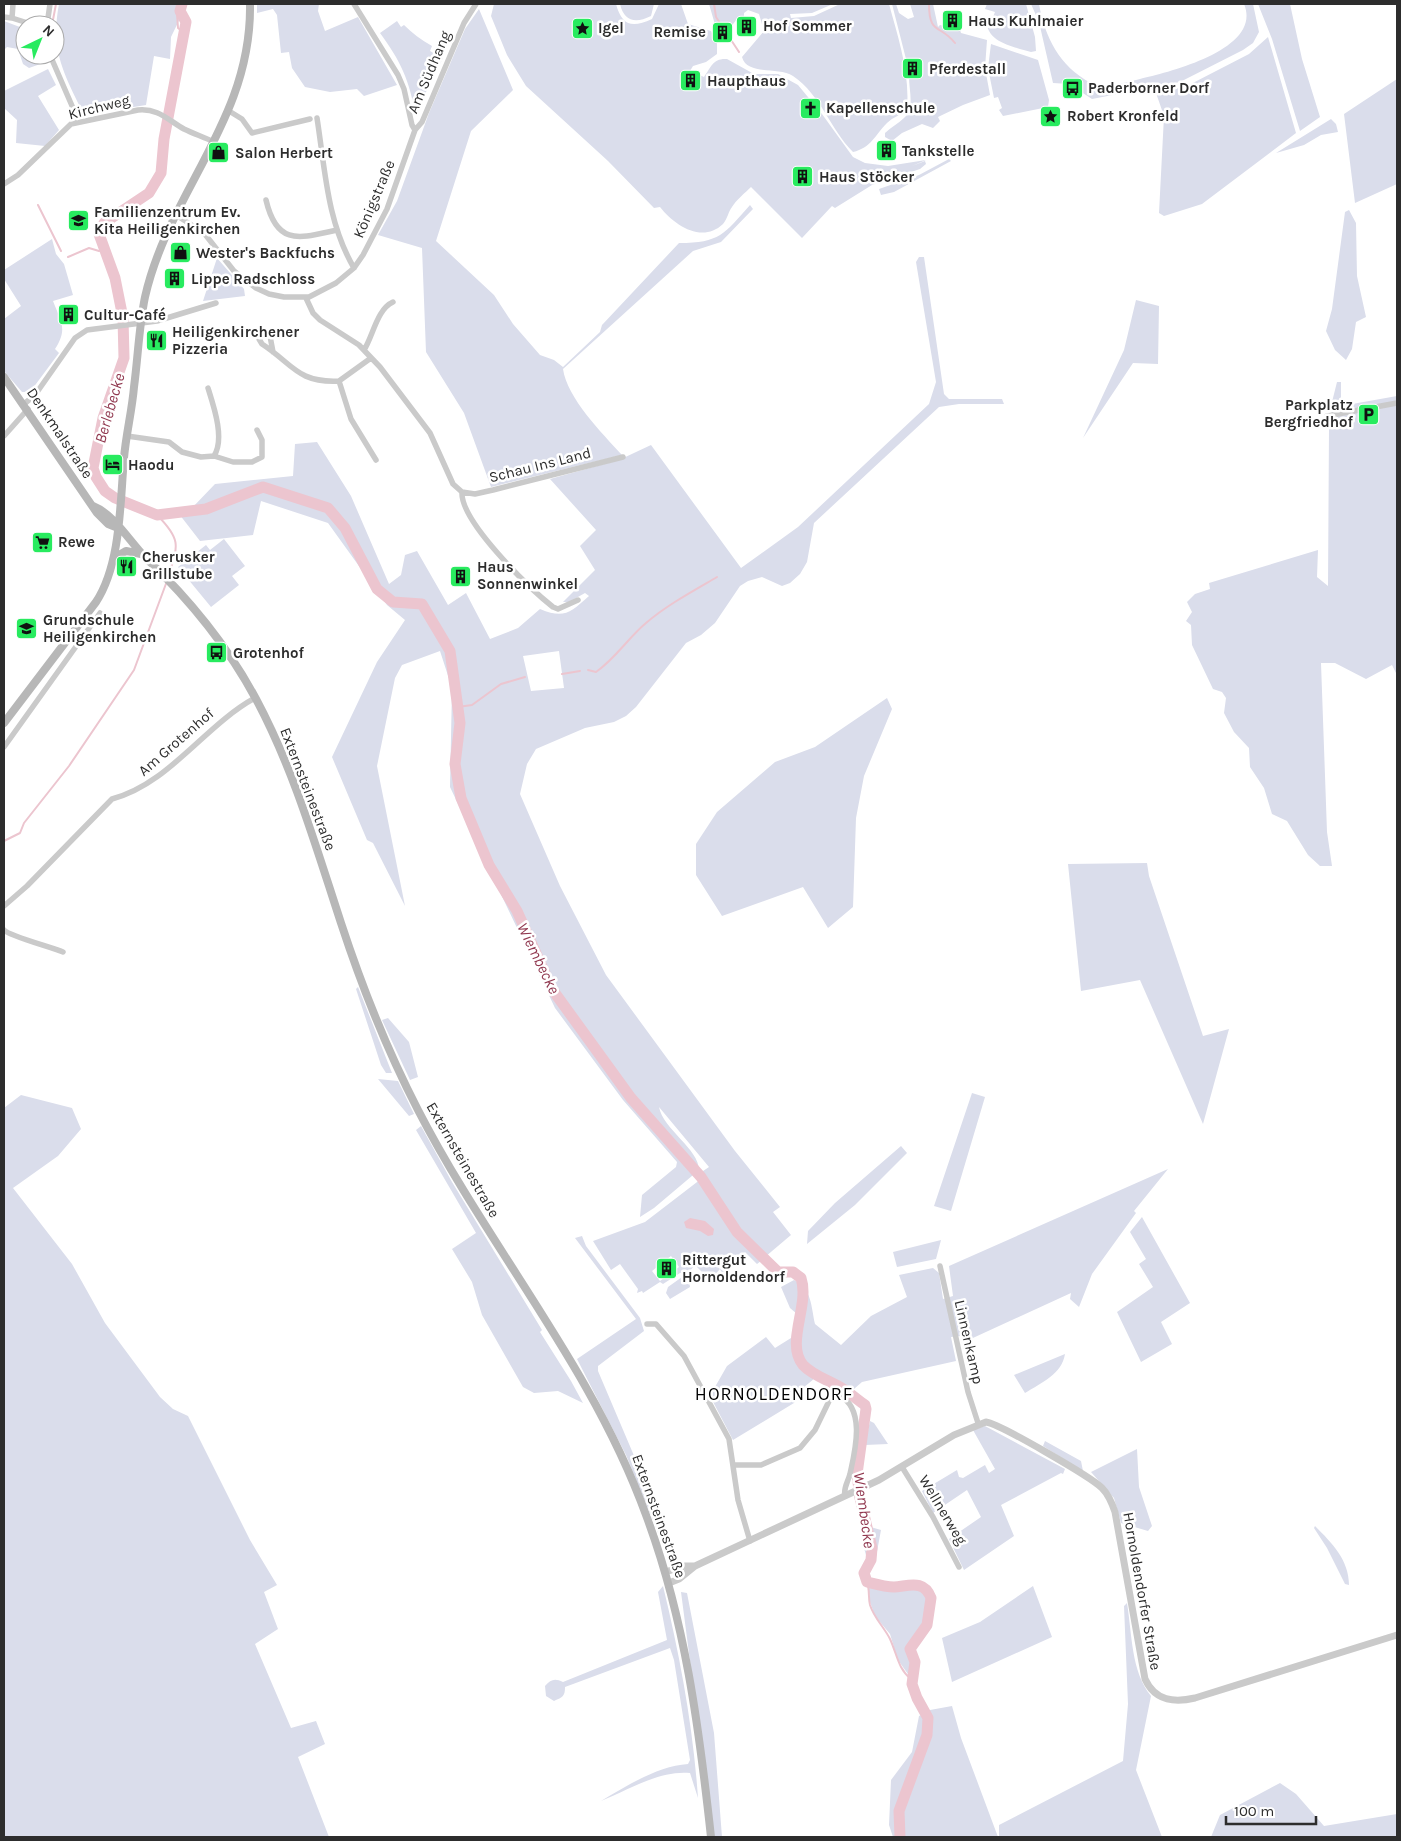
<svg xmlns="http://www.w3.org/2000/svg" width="1401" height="1841" viewBox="0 0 1401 1841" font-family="Karla,sans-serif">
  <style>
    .green { fill: #daddeb; fill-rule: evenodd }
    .water { fill: #ecc5cf }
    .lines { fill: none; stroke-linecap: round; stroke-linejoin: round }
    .stream { stroke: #ecc5cf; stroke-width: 2 }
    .river { stroke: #ecc5cf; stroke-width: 11 }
    .minor { stroke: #cacaca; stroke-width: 5.5 }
    .tertiary { stroke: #cacaca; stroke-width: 7 }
    .secondary { stroke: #b7b7b7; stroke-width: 8 }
    .labels { text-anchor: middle; stroke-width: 5; stroke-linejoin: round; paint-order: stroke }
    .poi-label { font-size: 15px; font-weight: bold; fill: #2d2d2d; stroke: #fff; text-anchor: start }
    .street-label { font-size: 15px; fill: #2d2d2d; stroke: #fff }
    .water-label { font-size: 16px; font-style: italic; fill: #913950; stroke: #fff }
    .quarter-label { font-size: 18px; letter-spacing: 1px; fill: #000; stroke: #fff }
  </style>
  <rect width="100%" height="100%" fill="#fff"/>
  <path class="green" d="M59 4H187L171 37 170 59 154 56 146 105 84 115C64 74 50 51 59 4Z
    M257 4H319L318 11 325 31 358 17 397 85 364 96 357 89 330 92 305 87 292 68 289 52 281 53 277 15 273 9 257 13Z
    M494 4H616C622 26 632 28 652 19L659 4H681L688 24 711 31 717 43V54L706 62 693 66 690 71 704 77C711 67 713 58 727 59L754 74H778L798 85 822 114 853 157 865 163 888 166 926 160 912 166 925 161 926 164 920 169 872 185 835 208 832 206 802 238 751 187C745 193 736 200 732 207 728 212 728 218 723 224 702 244 674 225 660 207L654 208 608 161 526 86 507 55 491 16Z
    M620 4H654L651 16C635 24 624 21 620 4Z
    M709 4H833L812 13 790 14 791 18 814 16 840 4H889C898 37 910 73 907 108 902 115 893 117 887 123 875 135 871 148 853 152 830 129 821 95 793 76 778 66 747 76 742 57L764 31 759 14 748 10 744 13V17L737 19 730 28 732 36 724 40 727 35 721 25 716 28Z
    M892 4H896L899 13 908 19 914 17 910 4H933L938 27 940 25 960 30 961 33 987 40 985 68 990 95 963 105 938 117 940 121 933 128 922 124 902 133 892 141 885 137V133C891 127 898 124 904 118 915 108 909 91 909 77L918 76 916 61 906 59Z
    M987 4H1026L1035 37 1036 51 1031 52C1012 46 983 42 987 16L993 17 995 12 985 9Z
    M1031 4H1039C1045 37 1059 66 1091 83 1105 89 1126 82 1140 79 1170 72 1263 49 1244 4H1253L1259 32 1253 43 1243 50 1180 82 1092 99 1069 84 1053 83 1039 22Z
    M1258 4H1290L1302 59 1320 117 1300 131 1272 39Z
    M479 9 513 90 471 131 436 241 494 295 513 324 540 355 554 360 563 367 600 332 602 325 679 243C720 243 724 234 750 205L753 209 721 242 693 251 563 369C567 398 602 433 622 455L491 487 464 413 426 352 422 248 378 235 397 201 429 113 465 29Z
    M4 21 25 29V55H44L46 62 29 68 23 64 18 49 7 47 4 50Z
    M397 21 401 27 404 25C412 33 421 40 432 46L430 51 443 58 415 114C410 81 400 60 380 33Z
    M1268 37 1296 133 1202 204 1164 216 1159 213 1164 116 1156 93 1187 86 1249 54Z
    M991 44 1038 60 1049 100 1048 107 1003 116 999 110 1002 108 998 97 994 98 988 68Z
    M48 69 56 85 38 96 59 130 45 146 16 143 17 120 4 108V91Z
    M1397 79V184L1355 203 1344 114Z
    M1331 119 1336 124 1338 132 1321 135 1304 145 1276 153Z
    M949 159 951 161 894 192 881 195 879 189 919 175Z
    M1349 210 1356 223 1357 276 1366 317 1356 322 1352 349 1346 360 1335 350 1326 331 1332 309 1345 212Z
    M52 239 56 254 64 264 73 295 53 301C61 322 68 329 55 349L59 353 30 392H22L4 371V319L21 306 4 279V270Z
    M919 257H924L944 394 949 399H1002L1004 404H959L939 407 814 523 807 562 800 574 790 583 782 586 762 577 748 581 740 586 715 623 701 635 686 643 636 707 626 716 614 722 585 728 536 749 527 764 520 794 560 886 606 975 735 1151 780 1207 773 1212 791 1235 765 1257 738 1229 700 1173 709 1167 659 1107C663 1129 699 1149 699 1170L654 1208 640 1217 642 1195 676 1167 677 1162 623 1100 555 1008 450 787 452 688 440 651 402 665 395 678 377 766 405 906 373 843 367 840 332 757 377 662 405 620 387 605 328 523 261 501 253 535 200 541 176 510 191 509 215 484 293 476 295 444 317 442 351 496 389 584 401 575 405 555 417 551 448 605 466 593 490 639 518 628 540 609C564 619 570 613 589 596L585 593 569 602H563L595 570 580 546 596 530 550 479 619 460 651 445 741 568 798 527 929 404 936 382 916 262ZM559 651 564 688 531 691 523 656Z
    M217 258 244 289 245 296 203 301Z
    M1136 300 1159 306 1158 364 1133 363 1083 438 1124 350Z
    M1337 382H1341V406L1397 396V675L1392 665 1366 679 1335 663H1321L1327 832 1332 866H1320L1308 855 1287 821 1272 814 1264 788 1250 767 1249 748 1234 732 1224 713 1226 698 1222 692 1213 689 1192 645 1191 625 1186 621 1192 612 1187 602 1195 594 1210 589 1209 583 1318 550 1317 577 1328 586 1329 429 1333 420 1331 406Z
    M224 539 245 566 232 576 239 585 211 607 178 567 206 545 210 550Z
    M887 698 892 709 864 776 856 818 853 907 828 928 803 887 722 916 696 875V844L717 812 775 762 815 747Z
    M1147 863 1149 876 1203 1036 1229 1029 1203 1124 1140 980 1081 991 1068 864Z
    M358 987 392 1073H386L381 1065 356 989Z
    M388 1018 409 1042 418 1077 410 1080 382 1020Z
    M378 1079 398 1081 414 1114 409 1116Z
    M972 1093 985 1097 951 1211 934 1206Z
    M21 1095 72 1108 81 1129 58 1156 13 1188 72 1264 105 1323 160 1397 173 1409 188 1416 250 1540 277 1585 264 1592 278 1629 255 1644 291 1728 316 1721 325 1744 298 1757 329 1837H4V1108Z
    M421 1126 452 1182 542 1330 540 1332 571 1381 583 1403 558 1391 534 1393 523 1387 482 1315 472 1282 452 1249 476 1233 416 1130Z
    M901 1146 907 1153 855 1205 807 1244 808 1231 835 1203Z
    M1168 1169 1134 1211 1136 1213 1092 1274 1079 1307 1070 1299 1071 1293 962 1343 961 1336 951 1337 956 1361 862 1382 847 1395 815 1378 803 1388 794 1403 733 1440 711 1398V1394L727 1366 766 1337 775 1348 791 1338 797 1314 790 1308 781 1287 794 1280C812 1289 811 1306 815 1324L841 1345 871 1316 907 1297 899 1275 933 1268 939 1273 943 1299 953 1296 949 1266Z
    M701 1179 743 1241 761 1261 757 1264 745 1252 734 1264 727 1256 716 1265 720 1269 726 1263 729 1267 722 1273 720 1269 710 1280 695 1265 689 1272 691 1274 680 1273 663 1284 660 1282 643 1293 642 1291 637 1293 638 1289 620 1264 611 1270 593 1241 645 1222ZM671 1256 679 1267 660 1281 652 1271Z
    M1142 1217 1190 1303 1161 1322 1172 1344 1141 1362 1117 1312 1153 1287 1139 1264 1146 1259 1130 1232Z
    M582 1236 586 1246 640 1318 644 1331 598 1366V1371L669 1538 661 1540 626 1455 577 1359 636 1319 575 1238Z
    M941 1240 936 1259 897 1267 893 1252Z
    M682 1277 689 1280 690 1287 670 1299 666 1293 668 1287Z
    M1065 1354C1062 1374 1041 1383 1025 1393L1014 1375Z
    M870 1421 874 1423 888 1444 865 1445Z
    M985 1426 1065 1469 1063 1474 1061 1473 1001 1505 1014 1536 964 1570 949 1539 981 1517 967 1490 933 1513 922 1491 957 1470 959 1477 963 1478 985 1465 989 1473 995 1469 973 1430Z
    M1045 1441 1081 1461 1083 1471 1043 1446Z
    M1137 1449 1139 1487 1152 1526 1148 1531 1121 1523 1114 1498 1091 1472Z
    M867 1526 881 1530 876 1557 866 1555 861 1538Z
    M1315 1526C1332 1543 1349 1560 1349 1585L1345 1584 1327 1548 1314 1528Z
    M868 1583 891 1589 921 1587 929 1594 925 1623 908 1650 914 1657 910 1677 898 1660 890 1634 875 1616 870 1602Z
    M663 1586C680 1656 693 1726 698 1798L690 1773C660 1770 628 1790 601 1801 626 1786 658 1766 688 1764L690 1760 674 1660 670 1648 565 1687C565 1696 563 1697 554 1701L546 1696 545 1686C551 1679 555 1678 563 1682L667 1640 658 1592Z
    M1033 1586 1052 1637 952 1682 942 1638 980 1622Z
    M681 1592 687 1593 714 1733 722 1837H713Z
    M1127 1603C1132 1633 1131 1672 1151 1696L1136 1770 1162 1837H999V1825L1123 1761 1128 1704 1124 1606Z
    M952 1706 961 1738 998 1837H893L889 1825 891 1780 912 1752 919 1716 925 1713 930 1714V1710Z
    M1280 1783 1296 1794 1324 1826 1397 1814V1837H1211L1220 1815Z"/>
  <path class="water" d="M690 1218 705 1221 714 1229 713 1235 708 1236 700 1231 686 1228 684 1222Z"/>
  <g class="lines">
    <path class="stream" d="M714 4 716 17 739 52
      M929 4C929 35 940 24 955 43
      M180 11 177 14 178 28 183 32
      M52 25 56 4
      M38 205 61 251
      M68 257 89 248 99 251 105 249
      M157 515C182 540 178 546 168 577
      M588 670 596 672C616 658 628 638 646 623 667 605 693 591 717 577
      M562 674 580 671
      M458 707 472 705 501 684 525 677
      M4 841 20 833 24 823 69 766 134 670 167 581
      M867 1582C870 1591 868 1597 870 1605 874 1618 884 1627 890 1639 897 1654 898 1669 911 1679"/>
    <path class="river" d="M182 4 180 11 186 22 164 139 161 173 149 193 104 223 99 234 115 278 123 318 124 358 103 418 93 468 96 477 105 491 115 498 157 515 206 509 263 487 328 508 345 528 377 589 393 602 422 604 450 651 460 723 455 764 461 798 489 865 517 911 552 989 631 1098 701 1177 737 1232 778 1272H793L801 1278C810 1305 785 1343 803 1365 813 1376 831 1381 843 1389 851 1394 858 1400 865 1405L866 1409 857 1474 860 1498 872 1548 871 1560 864 1573 867 1582C875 1584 886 1587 894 1587 909 1586 924 1579 931 1598L927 1625 910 1649 915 1662 912 1684 917 1698 928 1718 927 1735 899 1811 900 1837"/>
    <path class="minor" d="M13 4 12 18 34 25
      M354 4 398 75 404 89 412 125 415 130
      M4 17 12 18
      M47 25 50 4
      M50 55 79 122
      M229 111 242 119 252 133 310 119
      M317 118C325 169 327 222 354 268
      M4 184 18 175 71 124 138 110C158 108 168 120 184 129 194 134 204 137 214 142
      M266 200C277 247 300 238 337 230
      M176 215 204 233 234 271 256 288 269 294 284 297H309L336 283 354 268 363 255 387 209 415 130 422 122 464 23 476 4
      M306 298 313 313 320 320 359 345 380 367 430 433 453 484 462 492C460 521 529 588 553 607L558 609 578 600
      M364 350C373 336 377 309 393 302
      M273 352 270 336 263 334 259 339 262 344C293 364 297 383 339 381
      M371 358 339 381 351 419 376 460
      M208 388C214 407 225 439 214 456
      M24 404 35 395 75 338 87 330 157 321 216 303
      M1327 416 1397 403
      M4 436 28 409
      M127 436 169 442 182 452 201 457 214 456 233 462H252L262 457V440L257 430
      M462 492 475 494 493 490 623 457
      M4 747 100 613
      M4 906 27 886 112 799C169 784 204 726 255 698
      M4 930C9 936 51 947 63 952
      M940 1266 968 1392 978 1423
      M647 1324H656L684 1356 729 1439 738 1500 750 1541
      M734 1465H761L800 1448 815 1430 831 1397 839 1395C866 1409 855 1451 850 1474 848 1482 843 1488 845 1496
      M902 1467 933 1517 959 1567"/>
    <path class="tertiary" d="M665 1572 685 1566H695
      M669 1583 679 1579 695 1566 879 1480 954 1435 986 1422C1000 1424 1091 1477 1102 1488 1109 1495 1112 1503 1115 1512L1145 1679C1155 1701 1174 1703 1195 1698L1397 1635"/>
    <path class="secondary" d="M4 377 97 513 108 524 118 528
      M93 506C115 515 129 541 146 558 190 600 227 645 256 699 294 770 316 847 341 923 362 987 387 1050 418 1110 489 1248 593 1368 646 1515 685 1619 699 1727 711 1837
      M114 558 126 551 141 554
      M4 723 96 602C121 564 120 503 124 458 126 434 132 411 134 387 138 357 139 326 145 297 169 191 252 120 250 4"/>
  </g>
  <defs>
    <symbol id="building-square" viewBox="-11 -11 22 22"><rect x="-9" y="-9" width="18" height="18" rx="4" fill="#28eb5f" stroke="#fff"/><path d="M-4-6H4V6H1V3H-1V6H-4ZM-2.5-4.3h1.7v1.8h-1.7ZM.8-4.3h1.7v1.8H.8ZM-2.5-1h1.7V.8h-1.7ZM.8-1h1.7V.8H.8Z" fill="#111"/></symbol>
    <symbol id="sight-square" viewBox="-11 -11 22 22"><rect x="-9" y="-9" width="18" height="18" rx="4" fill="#28eb5f" stroke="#fff"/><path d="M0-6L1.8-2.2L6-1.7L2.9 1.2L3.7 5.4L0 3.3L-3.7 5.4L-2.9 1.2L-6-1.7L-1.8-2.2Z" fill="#111"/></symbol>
    <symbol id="bus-square" viewBox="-11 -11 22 22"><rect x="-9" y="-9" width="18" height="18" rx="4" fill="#28eb5f" stroke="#fff"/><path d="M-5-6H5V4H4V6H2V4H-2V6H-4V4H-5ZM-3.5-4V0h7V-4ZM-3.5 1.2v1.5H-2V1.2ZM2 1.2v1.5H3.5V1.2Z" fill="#111"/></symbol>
    <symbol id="church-square" viewBox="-11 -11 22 22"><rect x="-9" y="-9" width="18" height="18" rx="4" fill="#28eb5f" stroke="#fff"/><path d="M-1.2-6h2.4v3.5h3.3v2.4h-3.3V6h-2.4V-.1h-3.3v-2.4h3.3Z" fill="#111"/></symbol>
    <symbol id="shop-square" viewBox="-11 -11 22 22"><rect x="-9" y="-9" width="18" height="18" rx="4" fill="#28eb5f" stroke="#fff"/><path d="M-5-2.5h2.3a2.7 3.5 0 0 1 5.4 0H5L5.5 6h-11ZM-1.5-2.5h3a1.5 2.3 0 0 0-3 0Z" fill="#111"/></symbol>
    <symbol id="school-square" viewBox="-11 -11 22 22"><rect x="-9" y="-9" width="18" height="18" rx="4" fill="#28eb5f" stroke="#fff"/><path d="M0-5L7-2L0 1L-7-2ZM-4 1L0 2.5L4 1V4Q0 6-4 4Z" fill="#111"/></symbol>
    <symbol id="restaurant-square" viewBox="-11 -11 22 22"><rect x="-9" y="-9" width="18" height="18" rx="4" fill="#28eb5f" stroke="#fff"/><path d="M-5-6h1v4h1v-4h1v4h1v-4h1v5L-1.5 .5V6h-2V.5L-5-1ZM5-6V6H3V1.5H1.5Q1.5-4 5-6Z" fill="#111"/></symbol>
    <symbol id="parking-square" viewBox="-11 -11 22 22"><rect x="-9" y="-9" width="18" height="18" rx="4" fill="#28eb5f" stroke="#fff"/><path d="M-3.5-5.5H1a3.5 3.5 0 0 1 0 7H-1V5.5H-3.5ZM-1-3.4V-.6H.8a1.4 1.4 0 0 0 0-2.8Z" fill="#111"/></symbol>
    <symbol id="hotel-square" viewBox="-11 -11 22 22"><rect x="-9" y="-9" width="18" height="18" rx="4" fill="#28eb5f" stroke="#fff"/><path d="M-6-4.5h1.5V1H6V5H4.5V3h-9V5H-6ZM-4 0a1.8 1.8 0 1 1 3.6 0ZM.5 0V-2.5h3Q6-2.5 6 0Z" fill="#111"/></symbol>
    <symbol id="supermarket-square" viewBox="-11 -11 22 22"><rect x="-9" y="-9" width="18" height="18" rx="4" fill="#28eb5f" stroke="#fff"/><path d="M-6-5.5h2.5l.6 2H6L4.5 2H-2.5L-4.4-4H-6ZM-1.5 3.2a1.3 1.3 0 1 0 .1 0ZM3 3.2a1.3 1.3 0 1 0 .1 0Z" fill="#111"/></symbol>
  </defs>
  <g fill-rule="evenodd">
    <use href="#building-square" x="940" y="8" width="25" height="25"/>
    <use href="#building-square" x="734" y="14" width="25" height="25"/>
    <use href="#sight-square" x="570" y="16" width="25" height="25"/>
    <use href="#building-square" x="710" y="20" width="25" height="25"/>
    <use href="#building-square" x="900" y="56" width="25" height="25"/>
    <use href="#building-square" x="678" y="68" width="25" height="25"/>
    <use href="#bus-square" x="1060" y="76" width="25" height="25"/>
    <use href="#church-square" x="798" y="96" width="25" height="25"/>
    <use href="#sight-square" x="1038" y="104" width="25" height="25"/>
    <use href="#building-square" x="874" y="138" width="25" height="25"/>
    <use href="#shop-square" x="206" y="140" width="25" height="25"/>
    <use href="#building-square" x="790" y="164" width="25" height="25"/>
    <use href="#school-square" x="66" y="208" width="25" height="25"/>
    <use href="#shop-square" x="168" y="240" width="25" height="25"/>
    <use href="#building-square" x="162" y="266" width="25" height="25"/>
    <use href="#building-square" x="56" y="302" width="25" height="25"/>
    <use href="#restaurant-square" x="144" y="328" width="25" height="25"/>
    <use href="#parking-square" x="1356" y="402" width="25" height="25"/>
    <use href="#hotel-square" x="100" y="452" width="25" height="25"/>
    <use href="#supermarket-square" x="30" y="530" width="25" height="25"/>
    <use href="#restaurant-square" x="114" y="554" width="25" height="25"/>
    <use href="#building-square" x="448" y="564" width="25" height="25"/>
    <use href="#school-square" x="14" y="616" width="25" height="25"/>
    <use href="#bus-square" x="204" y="640" width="25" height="25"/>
    <use href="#building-square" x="654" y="1256" width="25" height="25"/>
  </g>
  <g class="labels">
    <g class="poi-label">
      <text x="968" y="26">Haus Kuhlmaier</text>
      <text x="763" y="31">Hof Sommer</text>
      <text x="598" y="33">Igel</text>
      <text x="706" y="37" text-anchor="end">Remise</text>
      <text x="929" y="74">Pferdestall</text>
      <text x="707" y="86">Haupthaus</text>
      <text x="1088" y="93">Paderborner Dorf</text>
      <text x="826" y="113">Kapellenschule</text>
      <text x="1067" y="121">Robert Kronfeld</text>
      <text x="902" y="156">Tankstelle</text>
      <text x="235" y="158">Salon Herbert</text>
      <text x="819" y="182">Haus Stöcker</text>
      <text x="94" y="217">Familienzentrum Ev.<tspan x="94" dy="17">Kita Heiligenkirchen</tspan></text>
      <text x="196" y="258">Wester's Backfuchs</text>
      <text x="191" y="284">Lippe Radschloss</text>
      <text x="84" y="320">Cultur-Café</text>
      <text x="172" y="337">Heiligenkirchener<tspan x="172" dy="17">Pizzeria</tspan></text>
      <text x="1353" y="410" text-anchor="end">Parkplatz<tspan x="1353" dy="17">Bergfriedhof</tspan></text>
      <text x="128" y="470">Haodu</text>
      <text x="58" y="547">Rewe</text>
      <text x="142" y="562">Cherusker<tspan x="142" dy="17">Grillstube</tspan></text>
      <text x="477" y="572">Haus<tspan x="477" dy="17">Sonnenwinkel</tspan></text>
      <text x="43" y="625">Grundschule<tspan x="43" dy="17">Heiligenkirchen</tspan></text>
      <text x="233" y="658">Grotenhof</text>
      <text x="682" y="1265">Rittergut<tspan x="682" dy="17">Hornoldendorf</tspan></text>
    </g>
    <g class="street-label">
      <text transform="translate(429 72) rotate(-67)" y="5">Am Südhang</text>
      <text transform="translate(99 107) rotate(-14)" y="5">Kirchweg</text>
      <text transform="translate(374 199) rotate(-67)" y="5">Königstraße</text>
      <text transform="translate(60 433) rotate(56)" y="5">Denkmalstraße</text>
      <text transform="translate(540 465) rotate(-14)" y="5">Schau Ins Land</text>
      <text transform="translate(176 742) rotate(-41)" y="5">Am Grotenhof</text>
      <text transform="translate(308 789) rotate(69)" y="5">Externsteinestraße</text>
      <text transform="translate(463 1160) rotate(60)" y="5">Externsteinestraße</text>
      <text transform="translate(969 1342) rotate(77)" y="5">Linnenkamp</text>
      <text transform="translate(943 1510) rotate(59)" y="5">Wellnerweg</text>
      <text transform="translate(659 1516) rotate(70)" y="5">Externsteinestraße</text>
      <text transform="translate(1142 1591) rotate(80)" y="5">Hornoldendorfer Straße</text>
    </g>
    <g class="water-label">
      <text transform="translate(109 408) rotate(-74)" y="6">Berlebecke</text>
      <text transform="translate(539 958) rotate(64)" y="6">Wiembecke</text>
      <text transform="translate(865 1510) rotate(82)" y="6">Wiembecke</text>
    </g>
    <g class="quarter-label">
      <text x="774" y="1400">HORNOLDENDORF</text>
    </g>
  </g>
  <rect width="1401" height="1841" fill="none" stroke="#2d2d2d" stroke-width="10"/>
  <g transform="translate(40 40) rotate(43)"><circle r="24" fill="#ffffff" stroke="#ababab"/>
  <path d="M0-4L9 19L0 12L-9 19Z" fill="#28eb5f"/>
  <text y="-8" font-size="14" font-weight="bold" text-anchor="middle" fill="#2d2d2d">N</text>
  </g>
  <path d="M1226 1816v8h90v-8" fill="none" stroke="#2d2d2d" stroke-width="2.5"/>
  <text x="1234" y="1816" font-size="15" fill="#2d2d2d" stroke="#ffffff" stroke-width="4" paint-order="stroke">100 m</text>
</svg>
